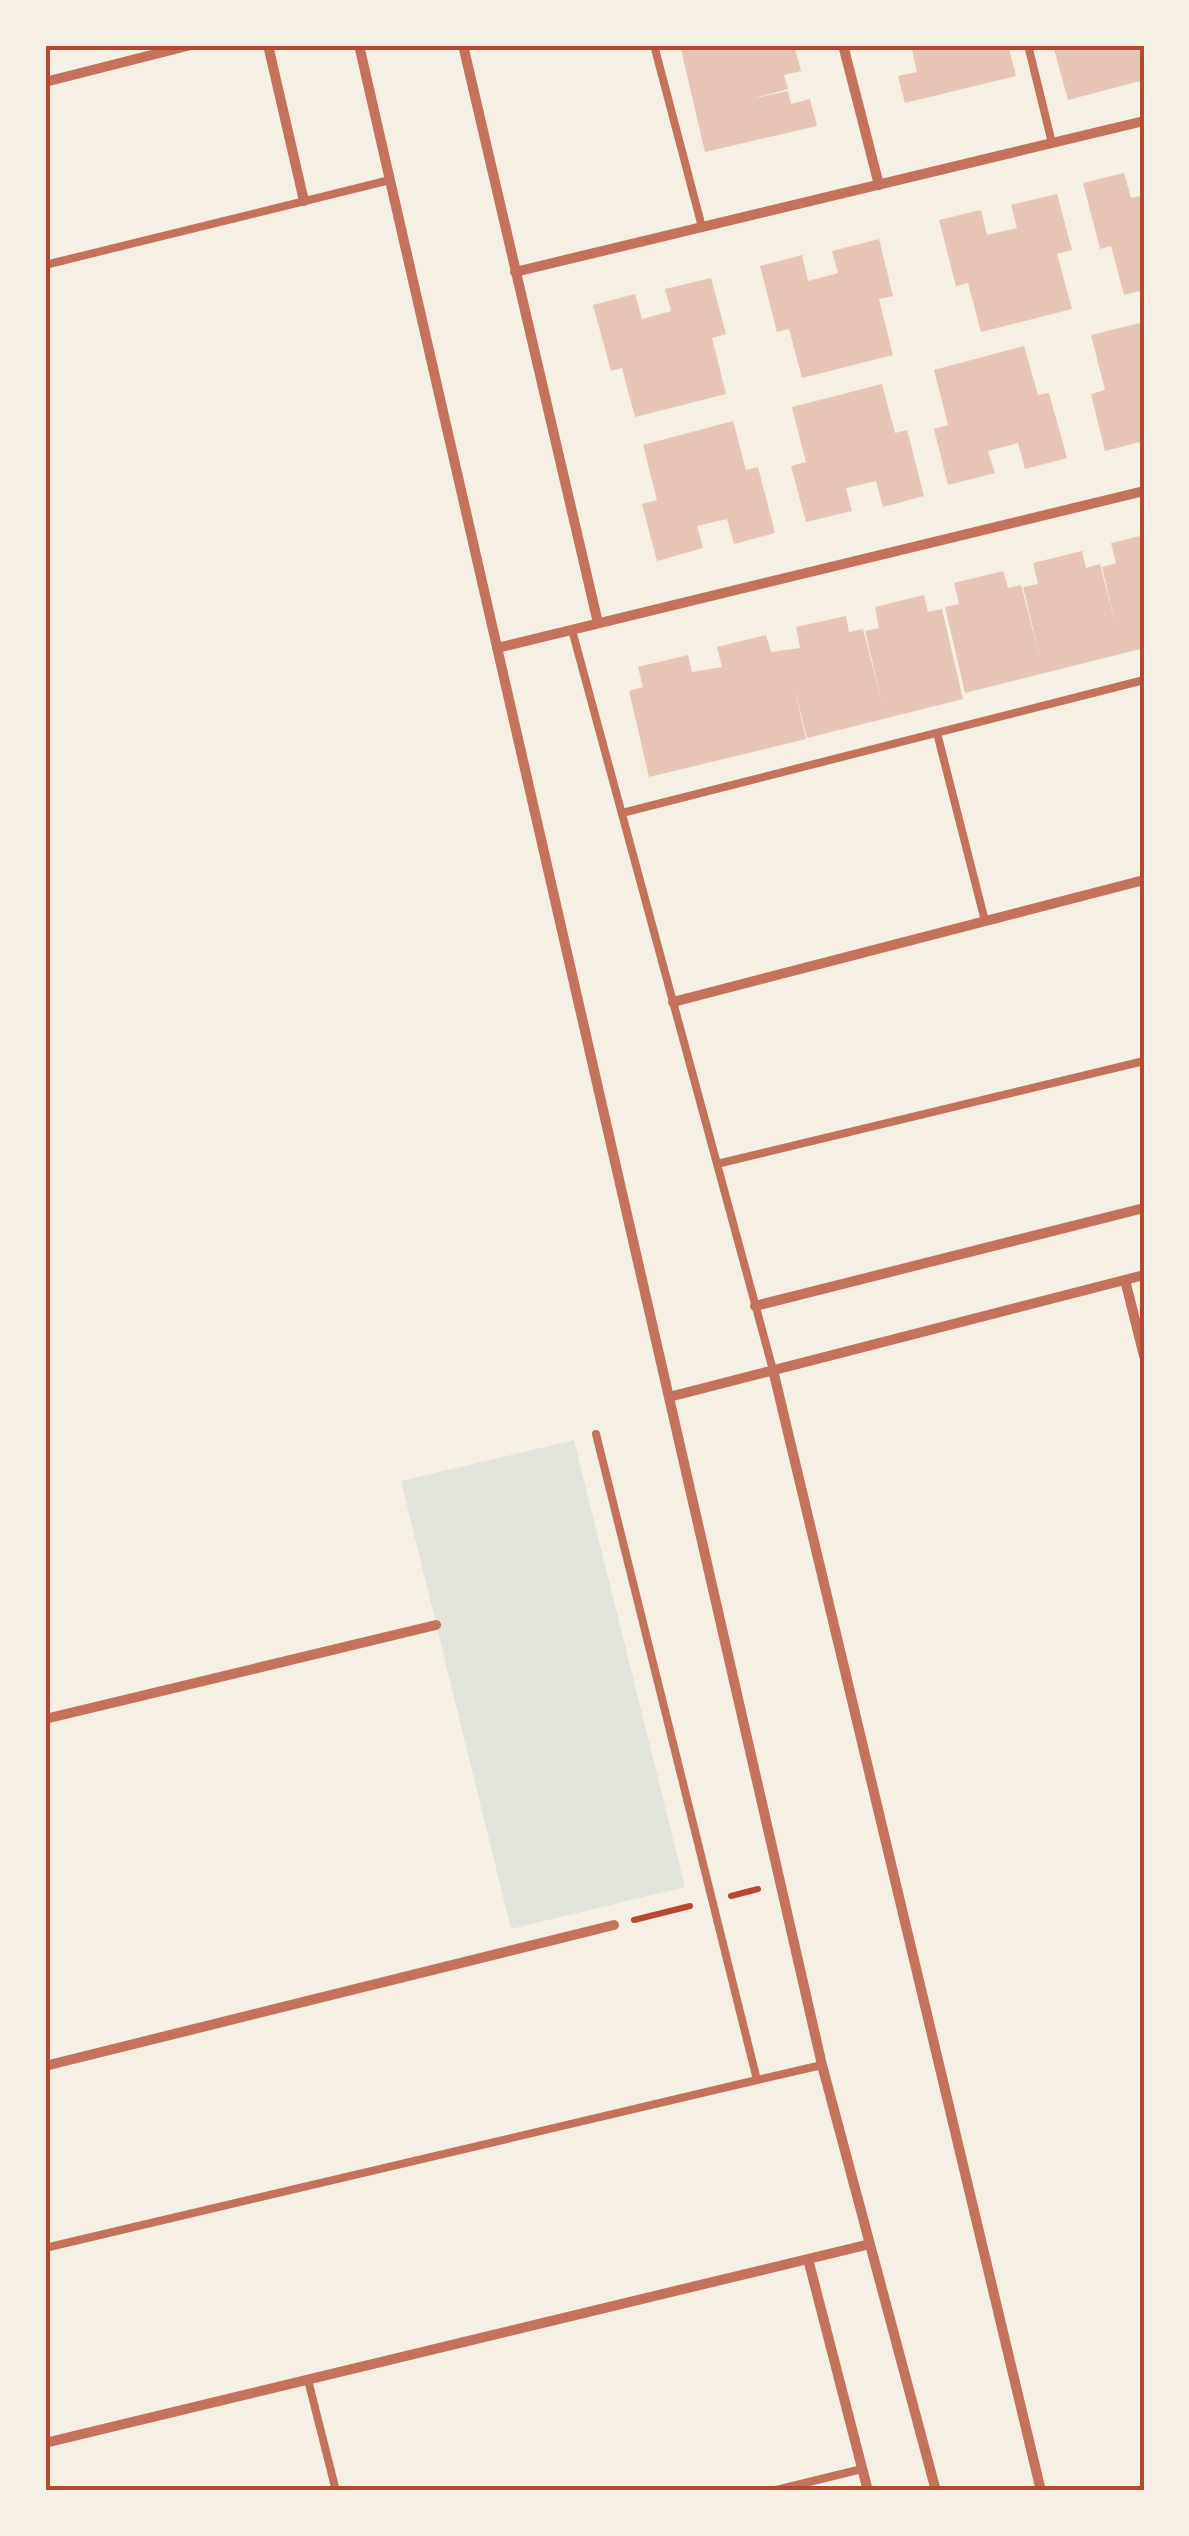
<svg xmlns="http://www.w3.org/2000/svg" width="1189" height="2536" viewBox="0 0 1189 2536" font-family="Poppins,sans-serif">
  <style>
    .green { fill: #e2e4dc }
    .building { fill: #e6c5b7 }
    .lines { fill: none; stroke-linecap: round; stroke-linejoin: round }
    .path { stroke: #b5482f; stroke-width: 6 }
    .service { stroke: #c5725c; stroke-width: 8 }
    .minor { stroke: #c5725c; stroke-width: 10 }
    .neatline { fill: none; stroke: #b5482f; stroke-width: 4 }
  </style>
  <rect width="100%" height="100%" fill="#f6efe4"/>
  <path class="green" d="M574 1440 685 1887 511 1929 401 1481Z"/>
  <path class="building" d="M680 45H794L801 71 784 75 788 89 751 99 788 91 791 104 810 99 817 126 705 152Z
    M911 45H1008L1016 76 905 103 898 76 917 72Z
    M1053 45H1144V80L1068 100Z
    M1124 173 1131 198 1144 195V290L1124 295 1111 246 1100 249 1083 183Z
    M1057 194 1072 250 1057 254 1072 309 981 332 968 283 956 286 939 220 981 210 987 235 1017 228 1011 205Z
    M879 239 893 296 879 299 893 355 802 378 789 329 777 332 760 266 802 255 808 281 838 273 832 251Z
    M711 278 726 334 712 338 726 394 635 417 622 368 611 371 593 305 635 294 642 319 671 311 665 289Z
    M1144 322V441L1105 451 1091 394 1105 390 1091 335Z
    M1024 346 1038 395 1049 393 1067 458 1025 469 1018 443 988 451 995 473 948 485 934 429 948 425 934 370Z
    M882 384 895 433 907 430 924 496 883 507 876 481 846 488 852 511 806 522 791 466 806 462 792 407Z
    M733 421 746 470 758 467 775 533 734 544 727 519 697 526 703 548 657 561 642 504 657 500 643 445Z
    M1144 535V648L965 693 945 607 959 604 954 583 1003 571 1008 588 1021 585 1041 662 1023 587 1038 584 1033 563 1082 551 1086 568 1100 564 1116 627 1102 567 1116 563 1111 543Z
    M924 595 928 612 942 609 963 699 807 738 794 687 806 739 649 777 629 691 643 687 638 667 688 655 692 672 722 667 717 647 766 635 771 652 800 648 796 627 846 616 849 632 863 629 883 706 865 631 879 628 875 607Z"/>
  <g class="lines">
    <path class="path" d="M731 1896 758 1889
      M634 1920 690 1906"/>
    <path class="service" d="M654 45 702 227
      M1028 45 1052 143
      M45 265 390 180
      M572 630 773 1370
      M937 733 985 921
      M622 813 1144 680
      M717 1164 1144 1061
      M596 1434 757 2080 822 2065
      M45 2248 757 2080
      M308 2380 336 2491
      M772 2491 862 2469"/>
    <path class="minor" d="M268 45 304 201
      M359 45 822 2065 936 2491
      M463 45 598 623
      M843 45 879 185
      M45 82 191 45
      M515 272 1144 121
      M497 648 1144 491
      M673 1002 1144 880
      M1125 1280 1144 1356
      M755 1306 1144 1208
      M773 1370 1041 2491
      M669 1397 1144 1275
      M45 1719 436 1625
      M45 2066 614 1925
      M808 2259 868 2491
      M45 2443 870 2244"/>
  </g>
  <rect width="1189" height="2536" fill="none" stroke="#f6efe4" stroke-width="95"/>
  <rect x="48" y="48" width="1094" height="2440" class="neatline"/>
</svg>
